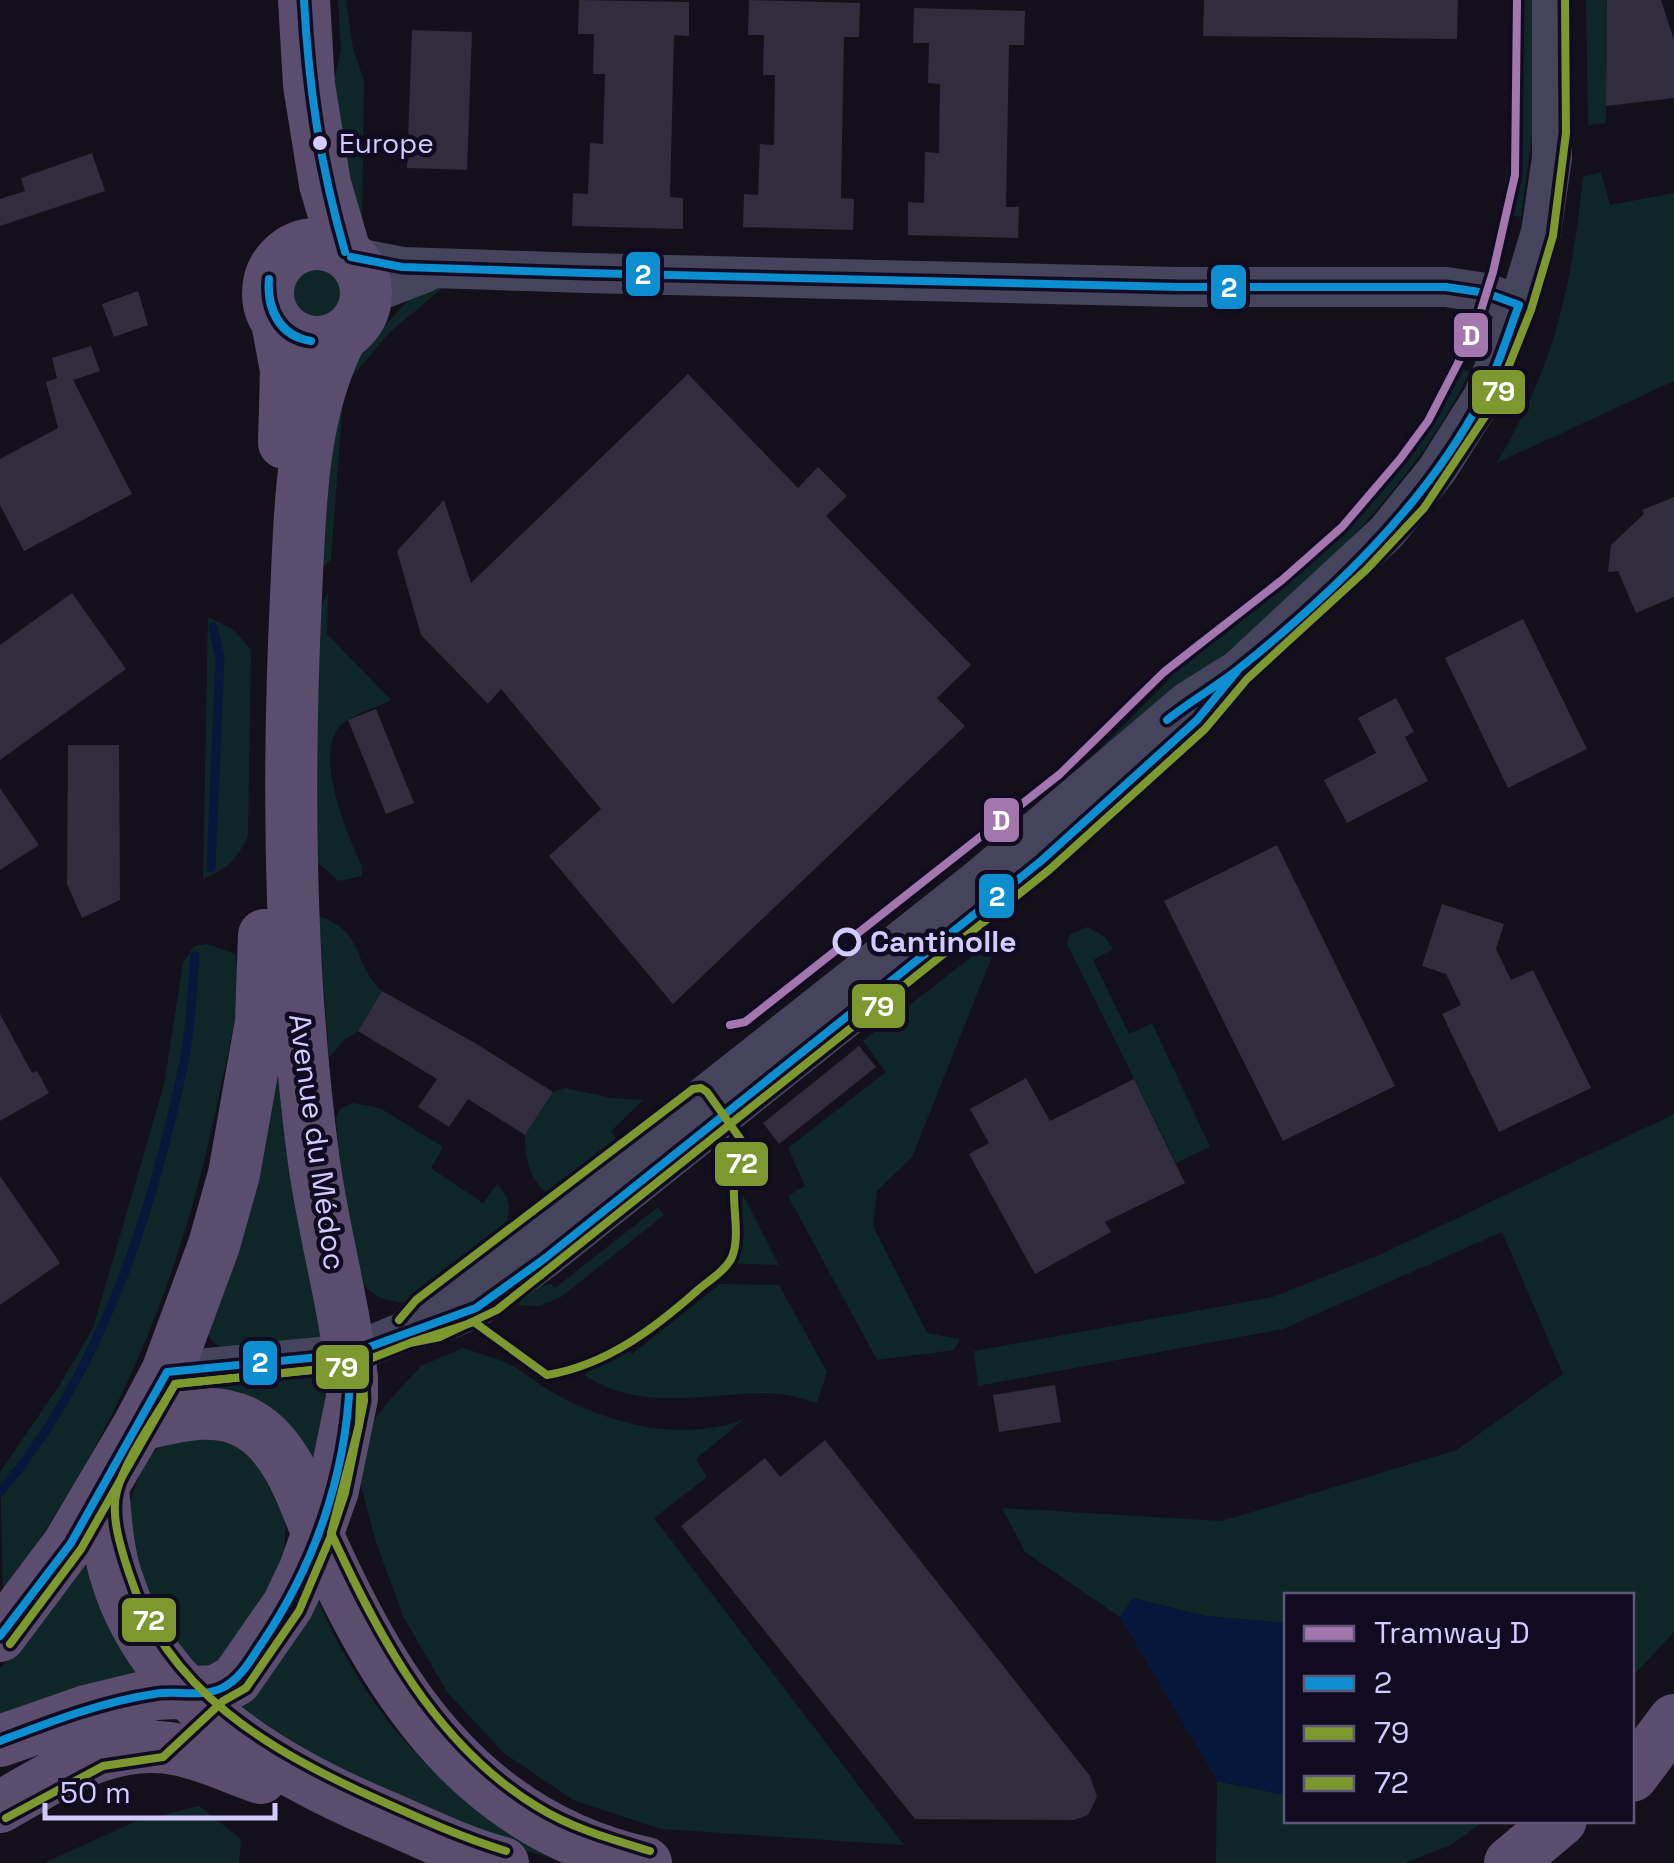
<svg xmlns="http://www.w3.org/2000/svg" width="1674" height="1863" viewBox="0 0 1674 1863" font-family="'Space Grotesk',sans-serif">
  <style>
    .green { fill: #0f2628 }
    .water { fill: #07163b }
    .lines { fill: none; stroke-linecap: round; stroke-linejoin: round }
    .stream { stroke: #07163b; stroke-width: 9 }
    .building { fill: #312c3e }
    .minor { stroke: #46445c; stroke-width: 40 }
    .major { stroke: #5b4d6e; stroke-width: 52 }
    .bus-1-casing { stroke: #100b20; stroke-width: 15 }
    .bus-2-casing { stroke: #100b20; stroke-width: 15 }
    .bus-3-casing { stroke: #100b20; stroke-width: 15 }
    .bus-1 { stroke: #0d8ed0; stroke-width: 8 }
    .bus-2 { stroke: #7c982e; stroke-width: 8 }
    .bus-3 { stroke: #7c982e; stroke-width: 8 }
    .tram-1-casing { stroke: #100b20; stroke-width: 15 }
    .tram-1 { stroke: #a376ae; stroke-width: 8 }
    .bus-dot { fill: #d3caff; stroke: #100b20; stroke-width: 4 }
    .stop-dot { fill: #100b20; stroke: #d3caff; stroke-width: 5 }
    .labels { text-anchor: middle; stroke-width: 9; stroke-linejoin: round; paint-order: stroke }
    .bus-label { font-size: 28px; fill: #d3caff; stroke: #100b20; text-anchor: start }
    .stop-label { font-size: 30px; font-weight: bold; fill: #d3caff; stroke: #100b20; text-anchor: start }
    .street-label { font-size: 30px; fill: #d3caff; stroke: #100b20 }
    .line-badge { stroke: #100b20; stroke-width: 4 }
    .badge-label { font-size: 28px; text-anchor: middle; font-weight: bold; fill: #fff }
  </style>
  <rect width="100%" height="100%" fill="#13101b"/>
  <path class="green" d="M338 0H346L353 49 364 80 362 226 348 177 333 86 341 50Z
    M1510 0H1532V136L1521 217 1501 213 1511 136Z
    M1586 0H1607L1606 123 1588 125Z
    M1601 172 1610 205 1674 193V381L1497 463C1555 364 1571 290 1583 177Z
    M280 293a37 37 0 1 1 74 0a37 37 0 1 1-74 0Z
    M444 287 391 331 344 386 331 559 309 583 323 444 332 389 339 369 366 346 412 296 428 289Z
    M1451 363 1470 372C1392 531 1230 653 1091 758L1169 679 1160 667C1220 620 1286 575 1340 520 1386 474 1422 420 1451 363Z
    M328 593 327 634 391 700C375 709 347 715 337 730 316 761 348 836 362 866V876L339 881 314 860 308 631Z
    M208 617 235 631 251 650 248 835C238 859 227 869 203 879Z
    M319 916C366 933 351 961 382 991L358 1031 344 1040 329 1058Z
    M1087 927 1104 936 1113 949 1093 960 1129 1034 1152 1023 1210 1147 1176 1163 1067 944 1069 935Z
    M1001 934 912 1157 877 1191 873 1226 927 1333 960 1339 954 1350 877 1360 788 1196 805 1186 788 1148 886 1072 863 1041Z
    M207 944 235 954C244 997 229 1047 220 1090 183 1276 117 1438 3 1590L0 1472 59 1386 93 1328 164 1085 183 963 194 946Z
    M275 1019 325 1340 221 1349 211 1340 206 1328Z
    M565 1088 612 1098 643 1100 611 1131 621 1145 554 1199C531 1183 525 1163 525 1135L553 1092Z
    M353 1103 380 1108 443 1147 431 1168 483 1203 497 1184C509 1196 511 1206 507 1223L417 1304C399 1302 379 1302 366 1287 346 1263 340 1153 336 1118L341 1108Z
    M1674 1114V1632L1632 1677V1596H1286V1623L1206 1616 1133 1598 1120 1617 1025 1552 1002 1508 1222 1521 1457 1450 1563 1374 1502 1232 1283 1329 978 1386 974 1351 1273 1297 1384 1253Z
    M742 1195 745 1199 779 1265 725 1263 737 1245Z
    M658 1207 664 1215 561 1297 539 1306 518 1305 516 1303 531 1287 551 1284 555 1288Z
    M720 1284 779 1285 827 1372 817 1403C800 1398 782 1392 764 1393 702 1394 640 1412 584 1375L622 1344 632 1354Z
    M463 1348C477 1353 493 1357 507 1363 523 1370 536 1383 552 1392 611 1425 678 1442 743 1420L696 1459 707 1477 654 1518 904 1845 661 1829 573 1800 504 1753 447 1692 403 1616 375 1539 358 1474 365 1433 386 1404 421 1366Z
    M331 1376 318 1482 196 1389Z
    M178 1431 251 1449 286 1522 282 1575 229 1662 203 1670 180 1658 132 1558 130 1502 142 1468 159 1446Z
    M87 1554 148 1681 0 1731V1668L18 1650Z
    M316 1596C354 1686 409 1761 489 1816 514 1833 542 1848 568 1863L477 1836 234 1717 267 1675Z
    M1217 1781 1286 1795V1820L1484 1821 1451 1845 1405 1863H1216Z
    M199 1806 241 1839 239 1863H44L134 1822Z"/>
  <path class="water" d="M1133 1598 1206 1616 1286 1623V1795L1217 1781 1120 1617Z"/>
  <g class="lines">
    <path class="stream" d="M211 868 220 658 213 627
      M0 1492C101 1374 153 1211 184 1062 191 1028 192 991 195 956"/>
  </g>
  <path class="building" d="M579 0 689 2V36L674 35 670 197 683 198V229L572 226 573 193 588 194 590 143 603 144 605 74H593L594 34H578Z
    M749 0 860 3 859 37H844L841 198 854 199 853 230 743 227 744 194 758 195 760 144 774 145 775 75H763L764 35H748Z
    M1204 0H1458L1457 39 1203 36Z
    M1607 0H1661L1674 40V98L1606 106Z
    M914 8 1025 11 1024 45H1009L1006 207H1019L1018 238 908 235V202L924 203 925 152 939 153 940 84 928 83 929 43H913Z
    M412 30 472 32 467 170 407 168Z
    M92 153 105 191 0 226V199L25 191 21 178Z
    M138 291 148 325 114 337 102 304Z
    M91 346 100 371 73 380 132 494 24 551 0 505V459L58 428 46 382 57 378 52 358Z
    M688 374 798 488 818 467 847 496 826 516 971 665 937 698 965 726 673 1004 549 856 601 809 501 689 488 704 421 635 397 551 444 500 471 583Z
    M1674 497V597L1636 613 1618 571 1608 572 1611 545 1644 514 1642 510Z
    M72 593 126 669 0 760V645Z
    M1523 619 1587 749 1508 788 1445 658Z
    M1396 698 1414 732 1405 737 1428 781 1347 823 1324 780 1376 753 1358 718Z
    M376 709 414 803 386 814 348 720Z
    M68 745H119L120 900 82 918 67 884Z
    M0 788 39 845 0 870Z
    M1277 845 1395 1086 1283 1141 1164 901Z
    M1442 904 1504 924 1496 949 1511 980 1533 970 1591 1088 1499 1132 1442 1014 1461 1005 1446 974 1422 966Z
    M382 991 475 1043 553 1092 525 1135 468 1099 449 1127 418 1107 437 1079 358 1031Z
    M0 1014 32 1073 37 1071 49 1093 0 1121Z
    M859 1046 876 1067 779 1144 763 1123Z
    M1026 1078 1050 1121 1134 1079 1185 1183 1105 1222 1111 1232 1035 1274 969 1154 989 1143 970 1109Z
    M0 1176 60 1263 0 1305Z
    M1055 1385 1061 1422 999 1432 993 1395Z
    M825 1440 1090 1776 1097 1797 1088 1815 1074 1820 915 1819 681 1526 765 1458 780 1477Z"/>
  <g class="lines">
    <path class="minor" d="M351 257 402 267 586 273 1178 287H1446L1486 293 1519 305
      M367 295 426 272
      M406 1331 424 1310 626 1158 979 879 1187 702 1238 670 1387 532 1437 470 1483 397 1519 305 1541 232 1552 158V0
      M167 1372 350 1354 406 1331 435 1325 476 1308 544 1259 886 986"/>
    <path class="major" d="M304 0 309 85 325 184 345 252
      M268 293a49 49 0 1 1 98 0a49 49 0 1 1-98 0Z
      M277 322 286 370 284 443
      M139 1425C175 1417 216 1404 250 1425 290 1448 306 1507 323 1547 390 1695 475 1825 646 1863
      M103 1488C106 1518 107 1549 117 1579 156 1702 276 1771 389 1818 426 1834 464 1853 503 1863
      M0 1636 68 1545 139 1425 167 1372 214 1245 234 1174 261 1022 264 935
      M0 1741 86 1711 156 1694 216 1691 236 1680 288 1605 305 1569 333 1490 352 1398V1378C345 1306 324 1235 314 1162 289 976 287 784 296 596 300 510 301 414 341 337
      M1632 1776 1674 1720
      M0 1807C56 1776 112 1735 180 1750 208 1756 234 1769 261 1778
      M1510 1863 1561 1820"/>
    <defs>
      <path id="bus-1" d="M304 0C309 90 320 165 345 252
        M351 257 402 267 586 273 1178 287H1446L1486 293 1519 305
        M269 279C267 309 280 335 311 341
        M269 279C266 309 279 337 311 341
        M1167 720C1189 702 1214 688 1236 671 1331 595 1425 506 1482 398 1498 369 1507 336 1519 305
        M0 1636 71 1543 167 1372 350 1354 476 1308 544 1259 1041 861 1197 720 1238 670
        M0 1741C50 1722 101 1702 154 1694 176 1690 201 1698 222 1688 241 1679 251 1659 262 1643 320 1557 352 1457 350 1354"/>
      <path id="bus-2" d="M10 1644 81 1549 175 1384 352 1366 410 1343 440 1337 497 1310 1049 870 1205 729 1247 679 1367 569 1424 508 1494 403 1531 310 1553 236 1566 133 1565 0
        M6 1818 103 1766 163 1757 223 1701 246 1688 299 1611 330 1538 345 1493 364 1401 362 1353"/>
      <path id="bus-3" d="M399 1320 416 1300 693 1089 701 1088 707 1092 744 1144C747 1159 736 1173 734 1188 733 1210 740 1237 732 1257 726 1270 710 1280 699 1289 655 1328 607 1365 547 1375L474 1322 412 1342
        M362 1354 359 1425 331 1533C379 1637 435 1744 536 1806 571 1828 610 1839 650 1851
        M351 1366 175 1384C158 1414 125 1459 117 1491 110 1515 121 1549 129 1573 166 1692 272 1752 379 1800 421 1819 463 1838 506 1851"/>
    </defs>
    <use href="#bus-1" class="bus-1-casing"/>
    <use href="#bus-2" class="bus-2-casing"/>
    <use href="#bus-3" class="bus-3-casing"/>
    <use href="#bus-1" class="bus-1"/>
    <use href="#bus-2" class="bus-2"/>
    <use href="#bus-3" class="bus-3"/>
    <defs>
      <path id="tram-1" d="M730 1025 745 1022 1060 774 1164 672 1282 580 1342 527 1400 459 1428 421 1457 365 1478 320 1493 272 1515 175 1517 0"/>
    </defs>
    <use href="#tram-1" class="tram-1-casing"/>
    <use href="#tram-1" class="tram-1"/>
  </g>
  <circle class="bus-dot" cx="320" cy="143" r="9"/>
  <circle class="stop-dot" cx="847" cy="942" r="12"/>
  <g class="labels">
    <g class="bus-label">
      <text x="339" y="153">Europe</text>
    </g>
    <g class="stop-label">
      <text x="870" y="952">Cantinolle</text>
    </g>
    <g class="street-label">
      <text transform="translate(317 1142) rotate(82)" y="10">Avenue du Médoc</text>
    </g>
  </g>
  <g class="line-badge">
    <rect x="624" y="250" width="38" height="48" rx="10" fill="#0d8ed0"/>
    <rect x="1209" y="263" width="39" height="48" rx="10" fill="#0d8ed0"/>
    <rect x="1452" y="311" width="38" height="48" rx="10" fill="#a376ae"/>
    <rect x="1470" y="368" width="57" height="48" rx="10" fill="#7c982e"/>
    <rect x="982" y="796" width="39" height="48" rx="10" fill="#a376ae"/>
    <rect x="977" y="872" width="39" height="48" rx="10" fill="#0d8ed0"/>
    <rect x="850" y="982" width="57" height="48" rx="10" fill="#7c982e"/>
    <rect x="713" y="1140" width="57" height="48" rx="10" fill="#7c982e"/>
    <rect x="241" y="1339" width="38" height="48" rx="10" fill="#0d8ed0"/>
    <rect x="314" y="1343" width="57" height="48" rx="10" fill="#7c982e"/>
    <rect x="120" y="1596" width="58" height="48" rx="10" fill="#7c982e"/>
  </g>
  <g class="badge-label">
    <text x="643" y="284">2</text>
    <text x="1229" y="297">2</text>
    <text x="1471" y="345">D</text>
    <text x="1499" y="401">79</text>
    <text x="1001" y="830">D</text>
    <text x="997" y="906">2</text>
    <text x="878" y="1016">79</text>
    <text x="742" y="1173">72</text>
    <text x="260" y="1372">2</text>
    <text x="342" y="1377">79</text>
    <text x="149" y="1630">72</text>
  </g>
  <rect x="1284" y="1593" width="350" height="230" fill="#100b20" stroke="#5e5779" stroke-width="2.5"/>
  <rect x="1304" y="1626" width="50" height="15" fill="#a376ae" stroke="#5e5779" stroke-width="2.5"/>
  <text x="1374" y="1643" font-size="30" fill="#d3caff">Tramway D</text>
  <rect x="1304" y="1676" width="50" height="15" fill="#0d8ed0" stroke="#5e5779" stroke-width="2.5"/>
  <text x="1374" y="1693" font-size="30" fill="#d3caff">2</text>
  <rect x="1304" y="1726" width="50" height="15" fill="#7c982e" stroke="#5e5779" stroke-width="2.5"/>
  <text x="1374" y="1743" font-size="30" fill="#d3caff">79</text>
  <rect x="1304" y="1776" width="50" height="15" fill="#7c982e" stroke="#5e5779" stroke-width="2.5"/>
  <text x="1374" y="1793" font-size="30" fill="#d3caff">72</text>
  <path d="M45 1803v15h230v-15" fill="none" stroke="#d3caff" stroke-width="5"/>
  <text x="60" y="1803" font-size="30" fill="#d3caff" stroke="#100b20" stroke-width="8" paint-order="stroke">50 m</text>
</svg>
